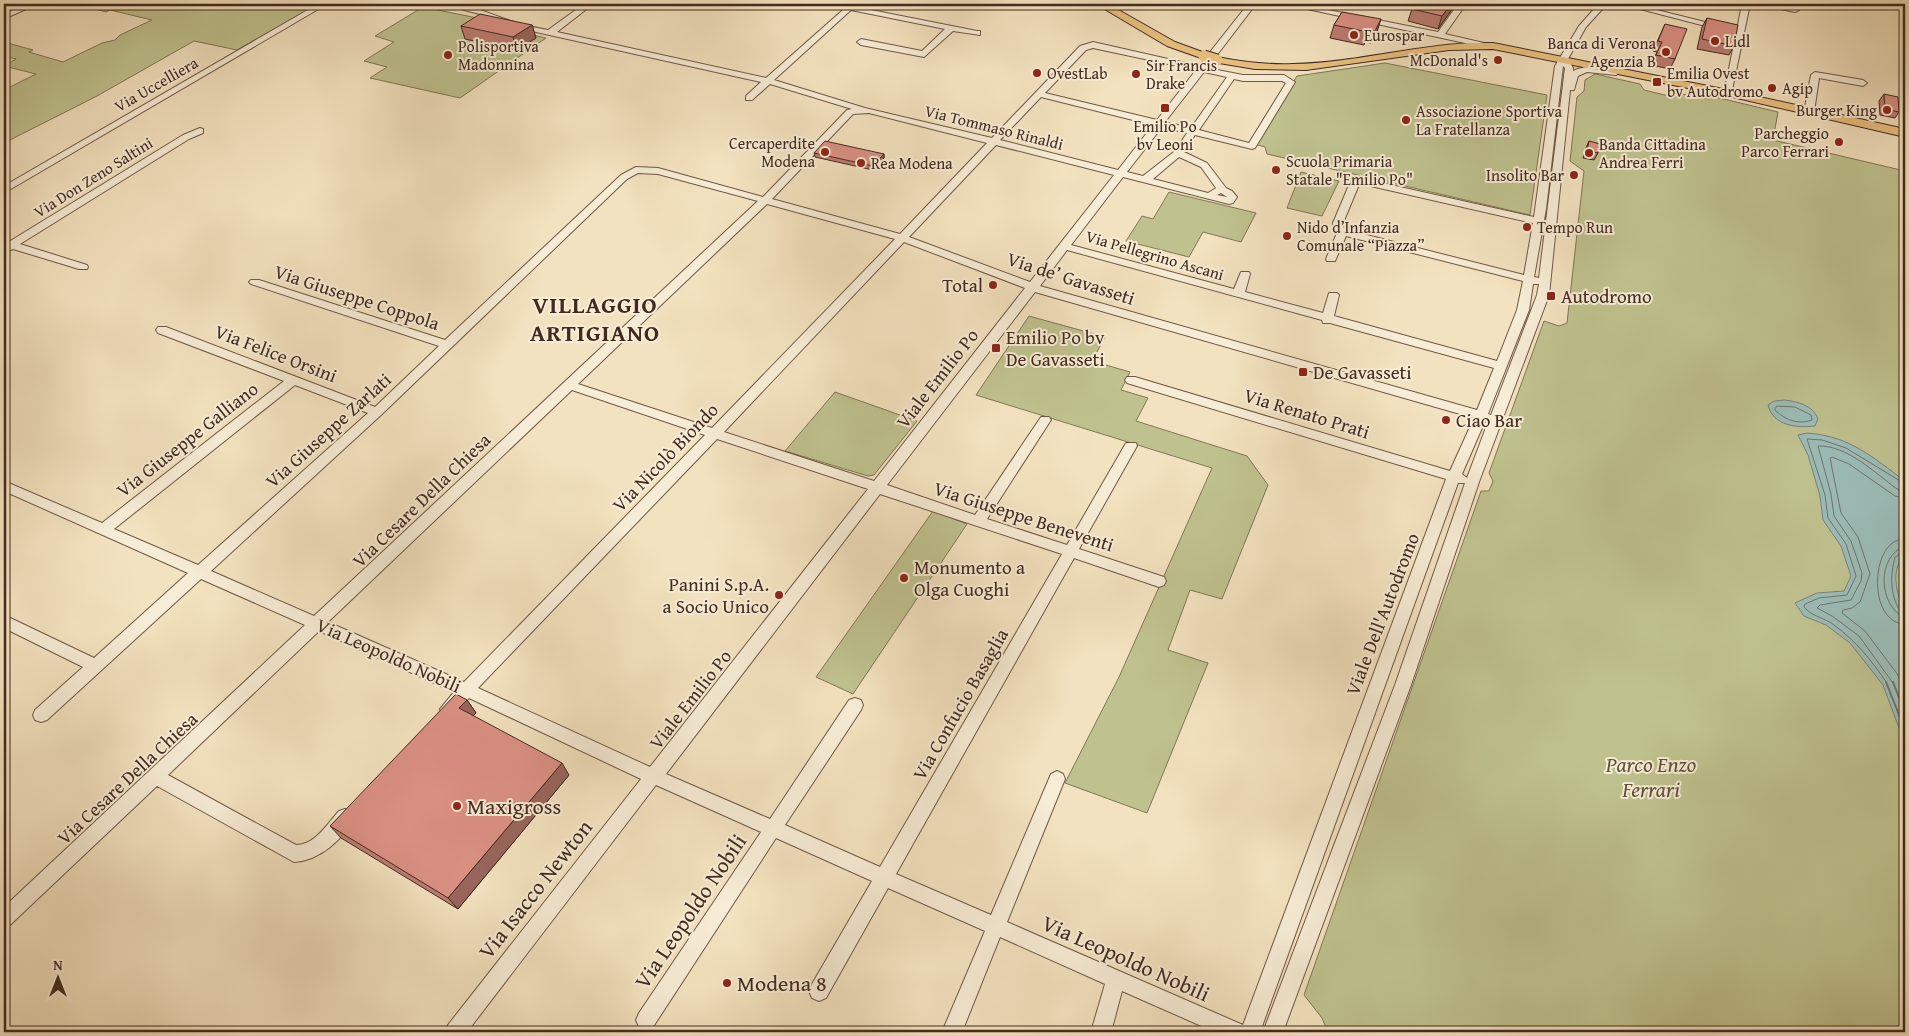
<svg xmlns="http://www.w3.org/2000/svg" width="1909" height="1036" viewBox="0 0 1909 1036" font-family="'Gentium Book Plus',serif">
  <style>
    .green { fill: #bfc28f; stroke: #817657 }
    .water { fill: #9cbdb7; stroke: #78827a }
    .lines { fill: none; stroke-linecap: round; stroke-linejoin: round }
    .shore-far1 { stroke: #70746b; stroke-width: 1 }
    .shore { stroke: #70746b; stroke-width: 2 }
    .minor-casing { stroke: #6f5847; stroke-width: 2 }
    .major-casing { stroke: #432a1f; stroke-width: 2 }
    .minor { fill: #f7ecd5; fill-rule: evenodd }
    .major { fill: #eac180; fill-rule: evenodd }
    .major-bridge-casing { stroke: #432a1f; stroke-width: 13; stroke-linecap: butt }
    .major-bridge { stroke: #eac180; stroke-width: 11 }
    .wall { fill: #bc7c72; stroke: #432a1f }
    .shaded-wall { fill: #99655c; stroke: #432a1f }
    .building { fill: #db9084; stroke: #432a1f }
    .poi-dot { fill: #8f2418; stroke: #f7ecd5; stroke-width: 2 }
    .labels { text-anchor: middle; stroke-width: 4; stroke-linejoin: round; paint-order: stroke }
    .far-poi-label { font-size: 16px; fill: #432a1f; stroke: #f7ecd5; text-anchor: start }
    .far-street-label { font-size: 16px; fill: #432a1f; stroke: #f7ecd5 }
    .street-label { font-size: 19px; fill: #432a1f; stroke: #f7ecd5 }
    .poi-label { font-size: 19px; fill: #432a1f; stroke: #f7ecd5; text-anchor: start }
    .near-park-label { font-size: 22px; font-style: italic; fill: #62503b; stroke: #f7ecd5 }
    .near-poi-label { font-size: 22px; fill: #432a1f; stroke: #f7ecd5; text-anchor: start }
    .near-street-label { font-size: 22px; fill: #432a1f; stroke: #f7ecd5 }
    .district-label { font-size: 24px; font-weight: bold; letter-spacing: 1px; fill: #432a1f; stroke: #f7ecd5 }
  </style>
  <rect width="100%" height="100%" fill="#f3e2bf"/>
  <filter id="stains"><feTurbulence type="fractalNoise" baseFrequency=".004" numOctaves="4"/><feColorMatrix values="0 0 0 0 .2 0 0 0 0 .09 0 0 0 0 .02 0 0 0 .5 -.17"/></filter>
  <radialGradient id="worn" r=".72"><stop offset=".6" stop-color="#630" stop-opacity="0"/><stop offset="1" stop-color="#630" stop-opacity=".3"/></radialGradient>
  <path class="green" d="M93 4H318L237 50 194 41 97 96 4 143V90L36 74 4 66 16 59 4 56V42L33 50 29 52 63 62 102 43 115 40 120 35 152 20 110 10 106 12 92 8 97 6Z
    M423 7 487 20 511 30 546 38 460 98 370 78 387 67 364 61 394 42 375 36Z
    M1385 63 1547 95 1530 215 1267 154 1265 147 1254 144 1297 76Z
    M1595 74 1640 84 1644 90 1669 96 1676 93 1709 99 1711 96 1778 112 1773 140 1905 171V1032H1328L1322 1018 1304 995 1481 491H1489L1493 481 1489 473 1544 321 1559 326 1567 323 1584 171 1570 161 1577 97 1584 91 1585 80Z
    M1301 172 1339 181 1322 216 1287 208Z
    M1169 192 1256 213 1241 242 1203 232 1189 257 1126 241 1142 216 1153 219Z
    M1029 316 1105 337 1092 361 1130 372 1121 390 1148 398 1136 421 1247 456 1268 485 1222 599 1190 590 1168 650 1208 663 1147 813 1065 783 1119 677 1212 468 976 395Z
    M835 392 917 421 874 475 868 476 785 451Z
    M933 511 967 524 853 694 816 677Z"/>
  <path class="water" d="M1785 400C1798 402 1813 405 1818 419L1815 426C1797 428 1773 426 1768 405L1774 401Z
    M1807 433C1850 436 1872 457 1905 481V556C1890 567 1896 595 1905 610V744L1883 685 1850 643 1826 625 1804 616 1795 603 1817 593 1844 591 1851 576 1841 546 1823 520 1820 496 1808 455 1798 435Z"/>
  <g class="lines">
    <path class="shore-far1" d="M1777 406 1795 407 1811 415 1812 420C1798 425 1785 420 1775 410Z
      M1905 538C1900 540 1894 541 1891 544 1873 560 1872 608 1894 621 1897 623 1902 624 1905 625
      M1905 546C1876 556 1878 606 1905 618
      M1905 552 1895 557C1890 576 1890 594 1900 611L1905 612
      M1887 683C1871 660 1857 642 1834 625 1825 618 1811 616 1804 607L1805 604 1819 598 1847 595 1856 576 1846 544 1828 518 1825 495 1807 439 1822 440 1846 448 1905 484
      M1893 683 1859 636 1832 616 1817 608 1820 605 1851 600 1861 581 1862 573 1851 541 1834 516 1831 494 1818 446C1847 445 1875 473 1897 489L1905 491
      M1901 683 1898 675 1865 631 1842 613 1843 610 1852 608 1860 602 1870 574 1858 537 1841 513 1830 458 1832 457 1849 464 1895 496 1905 498"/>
    <path class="shore" d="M1886 682 1905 730
      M1893 682 1905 713
      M1901 682 1905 692"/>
    <defs>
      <path id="minor" d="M27 4H37L4 19V14Z
        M318 4H327L4 193V186Z
        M441 4C470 2 494 17 521 24 530 27 539 28 548 30L584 4H593L557 32 766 78 844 9 828 6 827 4H858L856 7 977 31H980V35L953 31 924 57 861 45 857 42 861 39 922 51 945 29 851 10 774 80 865 108 992 138 1080 46 1093 42 1199 66 1248 4H1256L1207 68 1243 75H1284L1295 82 1255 148 1252 149 1195 135 1184 152 1207 163 1226 188 1232 191 1237 197 1233 203 1229 204 1123 177 1071 245 1234 289 1241 272H1249L1250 274 1245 292 1323 313 1329 293H1337L1339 295 1334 316 1497 361 1517 310 1523 281 1346 236 1335 261H1327L1326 259 1337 233 1333 228V223L1349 185 1360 178 1534 217 1555 66 1579 26 1594 9 1578 6 1577 4 1597 5 1607 4 1586 27 1568 59 1573 68V71C1584 65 1610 64 1620 72L1616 75 1587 72 1578 76 1574 90H1570L1549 295 1479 482 1411 685 1283 1032H1263L1395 685 1465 483H1458L1260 1032H1215L1122 991 1111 1032H1091L1105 984 1000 937 962 1032H942L985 931 888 888 826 998 819 1001 812 998 809 991 812 984 872 881 776 838 653 1027 646 1030 639 1027 636 1020 639 1013 761 832 656 785 467 1032H445L448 1025 641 779 469 698C461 706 454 718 442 714L440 709 454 692 319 631 168 775 296 845C315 845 327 824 339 811L345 809 351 811 354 817C344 839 319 861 294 862L157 786 10 925 4 928V907L305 625 201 579 47 720 41 722 35 720 33 715 35 710 83 667 4 628V615L94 658 188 573 4 491V481L102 523 284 381 158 333 156 330 158 327H166L375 407 439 346 251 284 249 282 251 280H259L445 340 621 175 636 167 658 168 763 197 847 110 852 109 770 84 752 100H746V96L761 82 518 28 480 14ZM1093 48 1196 70 1157 120 1045 93 1086 50ZM1563 66 1565 68 1539 278 1534 277 1546 209ZM1204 72 1227 77 1191 128 1165 122ZM1234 79 1243 81H1282L1286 83 1249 143 1199 130ZM1041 97 1153 125 1118 170 1000 140ZM869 113 987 143 900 234 772 199 853 114ZM1162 127 1187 133 1175 151 1143 176 1127 172ZM996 145 1114 175 1030 282 909 237ZM1179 157 1201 167 1216 188 1208 193 1153 179ZM638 173 658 174 758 201 314 616 211 571 381 415 627 179ZM1362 184 1533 223 1524 275 1347 230 1343 227V223L1358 187ZM1221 193 1227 197 1217 195ZM767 204 895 239 712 428 578 384ZM904 242 1025 288 874 481 724 432ZM1067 250 1322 320 1323 323H1330L1494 368 1477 410 1040 286ZM1533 284H1539L1537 295 1491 415 1488 414 1529 310ZM1035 292 1474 418 1450 471 1135 377H1127L1125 380 1127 383 1446 479 1243 1025 1007 922 1065 779 1063 774 1057 771 1051 774 991 915 896 874 1074 558 1159 587 1164 585 1166 581 1164 577 1079 549 1137 446 1136 443H1126L1067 545 987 519 1049 423 1051 420 1049 417H1041L975 515 887 485ZM295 385 368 413 198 565 114 529ZM572 390 705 435 464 682 328 622ZM1485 421 1488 422 1467 478 1462 474ZM717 439 868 489 650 767 478 688ZM880 494 1062 554 880 867 785 825 861 710 863 705 861 700 855 698 849 700 770 819 666 774Z
        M968 4H982L985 6 981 8Z
        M1284 4H1298L1438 32 1458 4H1466L1445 34 1497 46 1493 49Z
        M1621 4H1633L1737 30 1742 4H1750L1731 95 1728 96 1724 93 1736 34Z
        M1757 4H1773L1799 10 1795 12Z
        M1815 72 1863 80 1867 83 1863 86 1819 78 1814 112 1809 115 1804 112 1811 75Z
        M200 128 203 129V133L189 139 20 244 87 265 88 267 87 269H79L13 249 4 253V246L7 243 183 135Z"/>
      <path id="major" d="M1096 4H1108L1175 42 1208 54 1209 56 1204 59 1167 46Z
        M1471 43H1493L1728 90 1905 129V137L1728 96 1493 49 1449 50 1306 70 1255 69 1213 62 1212 60 1217 57C1242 62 1267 65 1293 64 1353 63 1411 46 1471 43Z"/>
    </defs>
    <use href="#minor" class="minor-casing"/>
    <use href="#major" class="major-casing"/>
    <use href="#minor" class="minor"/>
    <use href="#major" class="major"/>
    <defs>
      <path id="major-bridge" d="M1204 56 1217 60"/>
    </defs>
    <use href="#major-bridge" class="major-bridge-casing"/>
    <use href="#major-bridge" class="major-bridge"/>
  </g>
  <path class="wall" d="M1415 4H1454L1453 8 1438 29 1408 21 1412 9Z
    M1342 12 1377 32 1371 43 1365 42 1364 45 1330 38 1334 25Z
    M1707 18 1734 46 1729 55 1697 49 1702 27Z
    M1665 24 1675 59 1670 69 1651 65 1657 52 1653 51Z
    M532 25 536 38 517 50 465 39 461 26Z
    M1884 94 1899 112 1895 118 1880 115 1879 101Z
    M1589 141 1598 153 1594 160 1583 158 1586 148Z
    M814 153 884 154V158L873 170 815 157Z
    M467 700 476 713 473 716 569 775 458 909 341 838 330 826Z"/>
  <path class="shaded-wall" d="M1451 4H1454L1453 8 1438 29 1442 16Z
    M1381 19 1377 32 1371 43 1375 31Z
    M532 25 536 38 517 50 513 37Z
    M884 154V158L873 170V166Z
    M467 700 476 713 468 721 459 708Z
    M562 763 569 775 458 909 448 898Z"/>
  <path class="building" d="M1415 4H1451L1442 16 1412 9Z
    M1342 12 1381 19 1375 31 1369 29 1368 32 1334 25Z
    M480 14 532 25 513 37 461 26Z
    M1707 18 1738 25 1734 46 1702 39Z
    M1665 24 1687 29 1675 59 1656 55 1662 42 1658 41Z
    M1884 94 1898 97 1899 112 1885 109Z
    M825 141 884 154 873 166 814 153Z
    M1589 141 1600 144 1598 153 1587 151Z
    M456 694 467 700 459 708 562 763 448 898 330 826Z"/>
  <g class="poi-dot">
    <circle cx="1354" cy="35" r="5"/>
    <circle cx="1715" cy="41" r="5"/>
    <circle cx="1666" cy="52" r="5"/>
    <circle cx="448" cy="55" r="5"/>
    <circle cx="1498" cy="60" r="5"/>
    <circle cx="1037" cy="73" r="5"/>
    <circle cx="1136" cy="74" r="5"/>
    <rect x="1652" y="77" width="10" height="10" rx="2.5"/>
    <circle cx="1772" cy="88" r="5"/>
    <rect x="1160" y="103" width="10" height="10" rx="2.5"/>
    <circle cx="1887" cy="110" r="5"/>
    <circle cx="1406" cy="120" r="5"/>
    <circle cx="1839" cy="142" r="5"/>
    <circle cx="825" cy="152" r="5"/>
    <circle cx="1589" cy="153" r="5"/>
    <circle cx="861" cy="163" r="5"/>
    <circle cx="1276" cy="170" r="5"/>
    <circle cx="1574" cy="175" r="5"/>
    <circle cx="1527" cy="227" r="5"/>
    <circle cx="1287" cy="236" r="5"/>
    <circle cx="993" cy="285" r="5"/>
    <rect x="1546" y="291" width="10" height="10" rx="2.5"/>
    <rect x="991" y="343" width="10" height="10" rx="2.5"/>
    <rect x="1298" y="367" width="10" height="10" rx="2.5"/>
    <circle cx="1446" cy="420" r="5"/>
    <circle cx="904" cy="578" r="5"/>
    <circle cx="779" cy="595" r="5"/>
    <circle cx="457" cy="806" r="5"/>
    <circle cx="727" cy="983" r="5"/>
  </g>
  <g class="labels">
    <g class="far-poi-label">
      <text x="1364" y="41">Eurospar</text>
      <text x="1725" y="47">Lidl</text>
      <text x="1656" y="49" text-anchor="end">Banca di Verona<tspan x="1656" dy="18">Agenzia B</tspan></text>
      <text x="458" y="52">Polisportiva<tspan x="458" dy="18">Madonnina</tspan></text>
      <text x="1488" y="66" text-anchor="end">McDonald's</text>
      <text x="1146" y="71">Sir Francis<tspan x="1146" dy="18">Drake</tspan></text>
      <text x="1047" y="79">OvestLab</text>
      <text x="1667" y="79">Emilia Ovest<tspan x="1667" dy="18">bv Autodromo</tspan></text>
      <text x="1782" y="94">Agip</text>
      <text x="1877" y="116" text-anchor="end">Burger King</text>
      <text x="1416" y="117">Associazione Sportiva<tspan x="1416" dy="18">La Fratellanza</tspan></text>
      <text x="1165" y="132" text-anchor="middle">Emilio Po<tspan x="1165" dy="18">bv Leoni</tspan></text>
      <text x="1829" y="139" text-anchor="end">Parcheggio<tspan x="1829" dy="18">Parco Ferrari</tspan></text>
      <text x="815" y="149" text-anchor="end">Cercaperdite<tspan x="815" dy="18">Modena</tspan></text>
      <text x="1599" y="150">Banda Cittadina<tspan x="1599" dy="18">Andrea Ferri</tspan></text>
      <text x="1286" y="167">Scuola Primaria<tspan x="1286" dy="18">Statale "Emilio Po"</tspan></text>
      <text x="871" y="169">Rea Modena</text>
      <text x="1564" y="181" text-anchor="end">Insolito Bar</text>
      <text x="1297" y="233">Nido d’Infanzia<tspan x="1297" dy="18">Comunale “Piazza”</tspan></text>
      <text x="1537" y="233">Tempo Run</text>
    </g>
    <g class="far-street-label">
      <text transform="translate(156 84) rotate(-30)" y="6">Via Uccelliera</text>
      <text transform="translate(994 127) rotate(14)" y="6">Via Tommaso Rinaldi</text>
      <text transform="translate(93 177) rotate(-32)" y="6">Via Don Zeno Saltini</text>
      <text transform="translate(1155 255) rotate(16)" y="6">Via Pellegrino Ascani</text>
    </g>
    <g class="street-label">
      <text transform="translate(1071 278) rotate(18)" y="7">Via de’ Gavasseti</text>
      <text transform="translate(357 297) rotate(18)" y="7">Via Giuseppe Coppola</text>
      <text transform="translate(276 353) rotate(21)" y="7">Via Felice Orsini</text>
      <text transform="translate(937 378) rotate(-52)" y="7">Viale Emilio Po</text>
      <text transform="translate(1307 413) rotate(17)" y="7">Via Renato Prati</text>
      <text transform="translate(328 430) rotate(-42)" y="7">Via Giuseppe Zarlati</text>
      <text transform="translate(187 439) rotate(-38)" y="7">Via Giuseppe Galliano</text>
      <text transform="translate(665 457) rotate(-46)" y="7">Via Nicolò Biondo</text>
      <text transform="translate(421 500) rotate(-44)" y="7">Via Cesare Della Chiesa</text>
      <text transform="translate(1024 516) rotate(18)" y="7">Via Giuseppe Beneventi</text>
      <text transform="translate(1382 614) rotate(-69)" y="7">Viale Dell'Autodromo</text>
      <text transform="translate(389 655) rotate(24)" y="7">Via Leopoldo Nobili</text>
      <text transform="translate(690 699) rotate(-52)" y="7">Viale Emilio Po</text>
      <text transform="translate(960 704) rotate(-60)" y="7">Via Confucio Basaglia</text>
      <text transform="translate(127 778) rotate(-43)" y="7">Via Cesare Della Chiesa</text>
    </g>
    <g class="poi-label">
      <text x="983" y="292" text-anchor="end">Total</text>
      <text x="1561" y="303">Autodromo</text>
      <text x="1006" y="344">Emilio Po bv<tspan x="1006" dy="22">De Gavasseti</tspan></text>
      <text x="1313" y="379">De Gavasseti</text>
      <text x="1456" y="427">Ciao Bar</text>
      <text x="914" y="574">Monumento a<tspan x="914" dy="22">Olga Cuoghi</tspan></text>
      <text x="769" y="591" text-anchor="end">Panini S.p.A.<tspan x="769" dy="22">a Socio Unico</tspan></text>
    </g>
    <g class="near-park-label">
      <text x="1651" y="772">Parco Enzo<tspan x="1651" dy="25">Ferrari</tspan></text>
    </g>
    <g class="near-poi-label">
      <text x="467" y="814">Maxigross</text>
      <text x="737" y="991">Modena 8</text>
    </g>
    <g class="near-street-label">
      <text transform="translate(535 889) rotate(-52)" y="8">Via Isacco Newton</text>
      <text transform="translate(690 911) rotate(-56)" y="8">Via Leopoldo Nobili</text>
      <text transform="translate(1126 958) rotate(24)" y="8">Via Leopoldo Nobili</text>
    </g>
    <g class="district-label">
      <text x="595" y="313">VILLAGGIO<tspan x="595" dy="28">ARTIGIANO</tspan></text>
    </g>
  </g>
  <rect width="1909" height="1036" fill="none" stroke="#f3e2bf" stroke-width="20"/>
  <rect x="5" y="5" width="1899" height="1026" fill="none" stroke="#432a1f" stroke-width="2.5"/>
  <rect x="10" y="10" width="1889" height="1016" fill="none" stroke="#432a1f"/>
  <g transform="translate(58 978)" stroke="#f7ecd5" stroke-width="4" paint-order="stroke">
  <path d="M0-4L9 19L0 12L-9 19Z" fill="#432a1f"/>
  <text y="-8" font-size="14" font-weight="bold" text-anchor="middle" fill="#432a1f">N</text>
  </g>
  <rect width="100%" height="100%" filter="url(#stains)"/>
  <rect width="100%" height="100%" fill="url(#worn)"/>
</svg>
